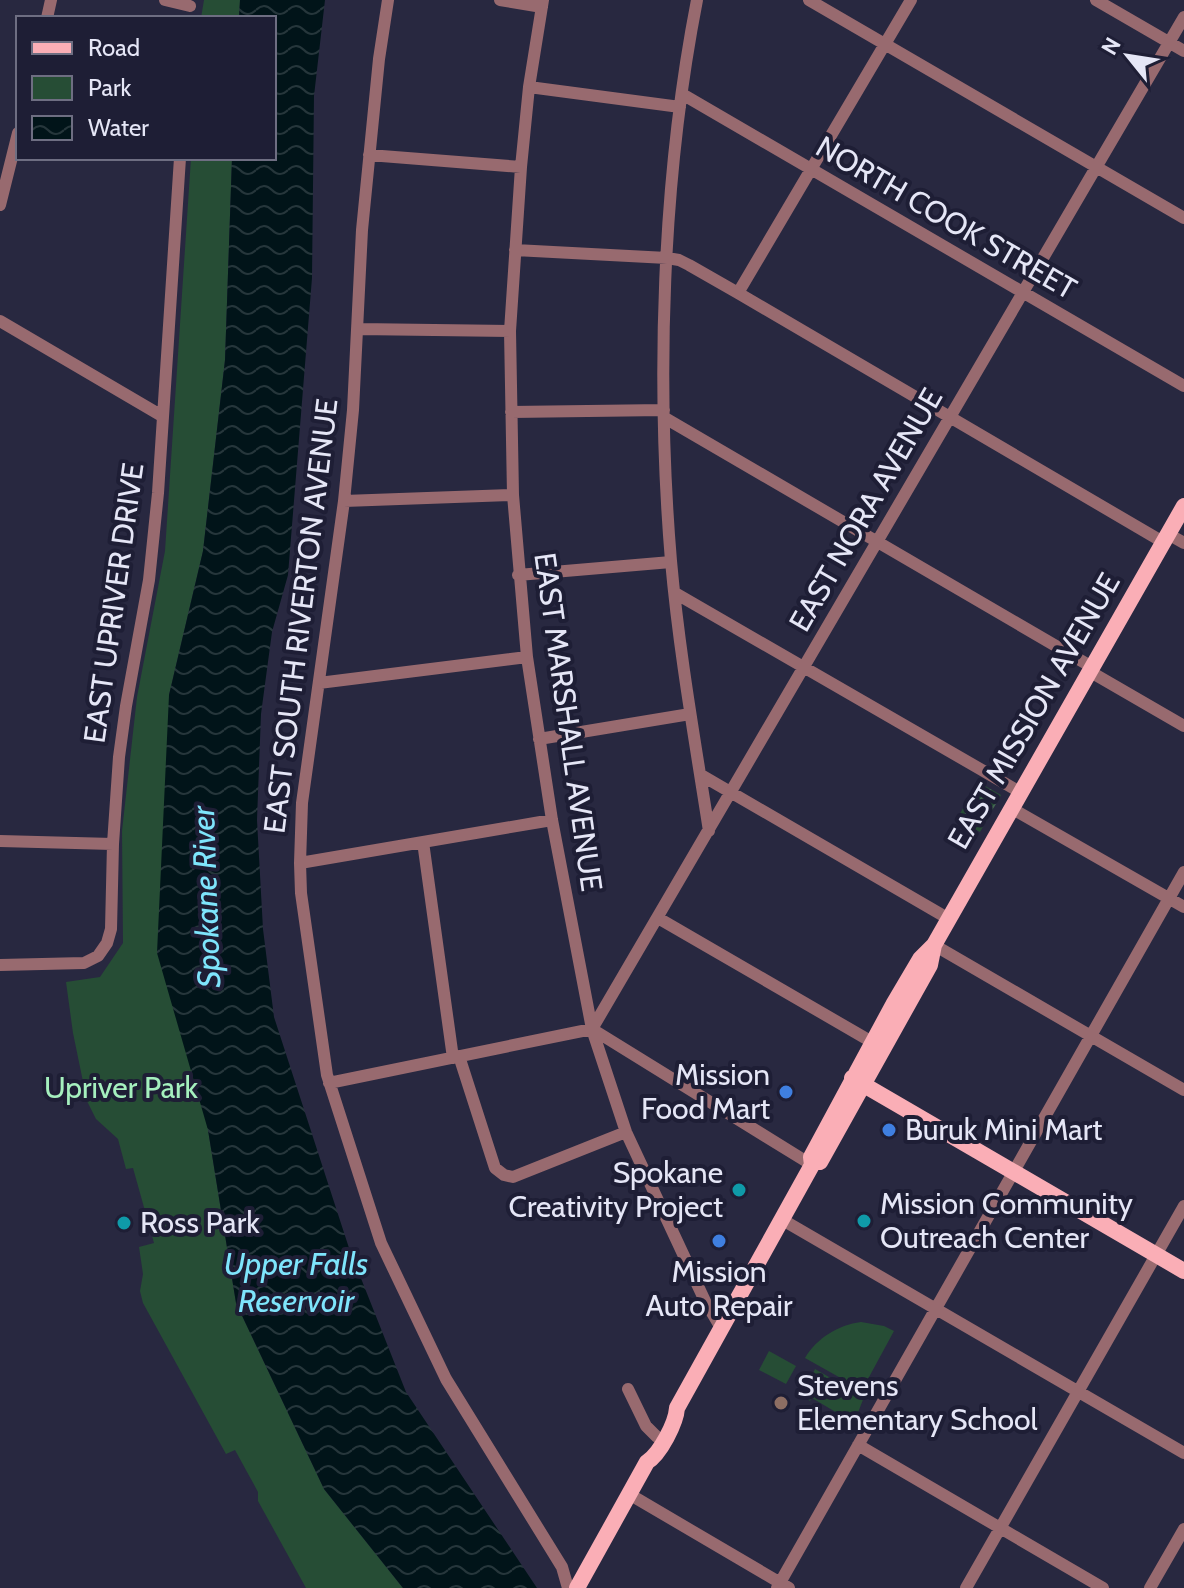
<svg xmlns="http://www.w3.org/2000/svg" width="1184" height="1588" viewBox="0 0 1184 1588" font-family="Cabin,sans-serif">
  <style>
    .park { fill: #264d35 }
    .garden { fill: url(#garden-furrows) }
    .water { fill: url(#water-waves) }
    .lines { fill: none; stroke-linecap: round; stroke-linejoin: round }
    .minor { stroke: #986a6f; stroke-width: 12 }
    .major { stroke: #faaeb6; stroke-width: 16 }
    .shop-dot { fill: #3f7fe0; stroke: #1e1e35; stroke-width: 3 }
    .culture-dot { fill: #0f9aa8; stroke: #1e1e35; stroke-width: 3 }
    .education-dot { fill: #8d6e63; stroke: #1e1e35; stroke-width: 3 }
    .labels { text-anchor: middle; stroke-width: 8; stroke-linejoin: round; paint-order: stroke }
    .street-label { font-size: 30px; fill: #e5e6f6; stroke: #1e1e35 }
    .poi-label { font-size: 30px; fill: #e5e6f6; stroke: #1e1e35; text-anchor: start }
    .park-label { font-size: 30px; fill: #a5f0be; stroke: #1e1e35 }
    .water-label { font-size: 32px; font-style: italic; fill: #7ee5fc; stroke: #1e1e35 }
  </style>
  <defs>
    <pattern id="garden-furrows" width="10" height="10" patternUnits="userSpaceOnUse" patternTransform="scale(2)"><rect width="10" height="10" fill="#264d35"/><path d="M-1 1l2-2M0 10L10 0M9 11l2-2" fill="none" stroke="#456753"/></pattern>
    <pattern id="water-waves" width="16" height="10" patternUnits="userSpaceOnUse" patternTransform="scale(2)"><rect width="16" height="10" fill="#011419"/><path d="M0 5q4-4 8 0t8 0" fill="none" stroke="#26363b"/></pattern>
  </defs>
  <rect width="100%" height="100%" fill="#282840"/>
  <path class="park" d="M204 0H240L239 18H201Z
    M191 158H232L225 360 203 551 169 695 208 1130 236 1303 324 1489 403 1588H306L258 1501V1492L235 1450 226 1454 143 1303 140 1291 143 1274 139 1247 154 1243 133 1168 126 1169 118 1139 96 1119 87 1101 73 1033 66 982 100 977 123 943 122 831 137 697 165 551Z
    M861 1322 884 1326 894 1331 862 1390 805 1358C817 1338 838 1325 861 1322Z
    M769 1351 796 1366 786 1384 759 1370Z
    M815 1369 864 1397 854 1423 812 1398 810 1401 802 1396Z"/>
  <path class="garden" d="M978 782 1001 795 980 832 957 819Z"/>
  <path class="water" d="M240 0H325L314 96 312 278 288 575 272 632 261 714 257 820 263 929 274 1017 349 1248 406 1392 537 1588H403L324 1489 236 1303 208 1130 157 953 169 695 203 551 225 360 232 158H274V18H239Z"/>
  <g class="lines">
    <path class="minor" d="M165 0 190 6
      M388 0 379 59 362 230 353 410 344 501 302 803 300 863 301 893 327 1075 381 1243 446 1379 562 1567 568 1588
      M500 0 542 7
      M543 0 529 87 521 167 510 331 513 495 527 657 552 820 592 1029 626 1132 705 1301 721 1328
      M697 0C662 179 656 380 671 561 679 651 695 741 709 831
      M809 0 1184 218
      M1096 0 1184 51
      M47 18 51 0
      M529 87 680 107
      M682 94 1184 386
      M369 155 521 167
      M0 205 18 133
      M515 250 667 258 679 260 689 265 738 293 1163 542
      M738 293 911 0
      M0 321 162 416
      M358 329 510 331
      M511 412 664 410
      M665 418 1092 667
      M344 501 513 495
      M1168 534 1184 543
      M518 575 671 562
      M675 593 1020 792
      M1089 671 1184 726
      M319 683 527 657
      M539 739 690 714
      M701 775 949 919
      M1011 808 1184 907
      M0 841 113 844
      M423 842 453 1058
      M300 863 552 820
      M658 918 872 1042
      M934 945 1184 1090
      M0 965 84 963 98 956 107 943 111 929 113 844 119 757 126 706 149 580 158 493 180 158
      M592 1029 1184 17
      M459 1056 495 1168 504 1175 513 1177 626 1132
      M329 1083 592 1029 812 1165
      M781 1219 1184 1453
      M628 1389 646 1426 657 1437
      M858 1445 1103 1588
      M629 1494 789 1588
      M777 1588 1184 872
      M966 1588 1184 1206
      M1150 1588 1184 1529"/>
    <path class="major" d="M852 1078 1184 1271
      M820 1162 930 965 934 945
      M577 1588 647 1462C660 1454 676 1423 677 1408L812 1165 811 1157 894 1003 920 959 934 945 1184 506"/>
  </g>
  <g class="shop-dot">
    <circle cx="786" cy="1092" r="8"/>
    <circle cx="889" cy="1130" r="8"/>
    <circle cx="719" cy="1241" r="8"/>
  </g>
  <g class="culture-dot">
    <circle cx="739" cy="1190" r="8"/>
    <circle cx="864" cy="1221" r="8"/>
    <circle cx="124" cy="1223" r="8"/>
  </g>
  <circle class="education-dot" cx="781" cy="1403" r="8"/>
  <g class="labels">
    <g class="street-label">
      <text transform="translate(946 218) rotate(30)" y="10">NORTH COOK STREET</text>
      <text transform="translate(866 510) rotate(-60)" y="10">EAST NORA AVENUE</text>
      <text transform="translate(114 603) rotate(-82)" y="10">EAST UPRIVER DRIVE</text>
      <text transform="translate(301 616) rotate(-83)" y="10">EAST SOUTH RIVERTON AVENUE</text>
      <text transform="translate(1034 711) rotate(-60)" y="10">EAST MISSION AVENUE</text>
      <text transform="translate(568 722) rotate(82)" y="10">EAST MARSHALL AVENUE</text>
    </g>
    <g class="poi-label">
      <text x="770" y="1085" text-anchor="end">Mission<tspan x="770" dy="34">Food Mart</tspan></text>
      <text x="905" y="1140">Buruk Mini Mart</text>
      <text x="723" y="1183" text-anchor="end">Spokane<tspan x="723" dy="34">Creativity Project</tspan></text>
      <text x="880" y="1214">Mission Community<tspan x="880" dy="34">Outreach Center</tspan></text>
      <text x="140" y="1233">Ross Park</text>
      <text x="719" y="1282" text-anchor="middle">Mission<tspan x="719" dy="34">Auto Repair</tspan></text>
      <text x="797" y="1396">Stevens<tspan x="797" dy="34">Elementary School</tspan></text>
    </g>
    <g class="park-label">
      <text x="121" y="1098">Upriver Park</text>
    </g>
    <g class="water-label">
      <text transform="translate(206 897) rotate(-92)" y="11">Spokane River</text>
      <text x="296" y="1275">Upper Falls<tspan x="296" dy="37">Reservoir</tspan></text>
    </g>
  </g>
  <rect x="16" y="16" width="260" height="144" fill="#1e1e35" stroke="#6e6e82" stroke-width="2"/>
  <rect x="32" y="42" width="40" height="12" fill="#faaeb6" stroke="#6e6e82" stroke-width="2"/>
  <text x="88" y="56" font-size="24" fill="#e5e6f6">Road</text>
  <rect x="32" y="76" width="40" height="24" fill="#264d35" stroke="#6e6e82" stroke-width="2"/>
  <text x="88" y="96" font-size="24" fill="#e5e6f6">Park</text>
  <rect x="32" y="116" width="40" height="24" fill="url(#water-waves)" stroke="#6e6e82" stroke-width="2"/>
  <text x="88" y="136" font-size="24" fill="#e5e6f6">Water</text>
  <g transform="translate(1128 56) rotate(300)" stroke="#1e1e35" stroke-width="6" paint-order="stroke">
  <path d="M0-6L14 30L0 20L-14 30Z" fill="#e5e6f6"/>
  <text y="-12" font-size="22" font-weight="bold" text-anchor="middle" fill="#e5e6f6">N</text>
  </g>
</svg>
